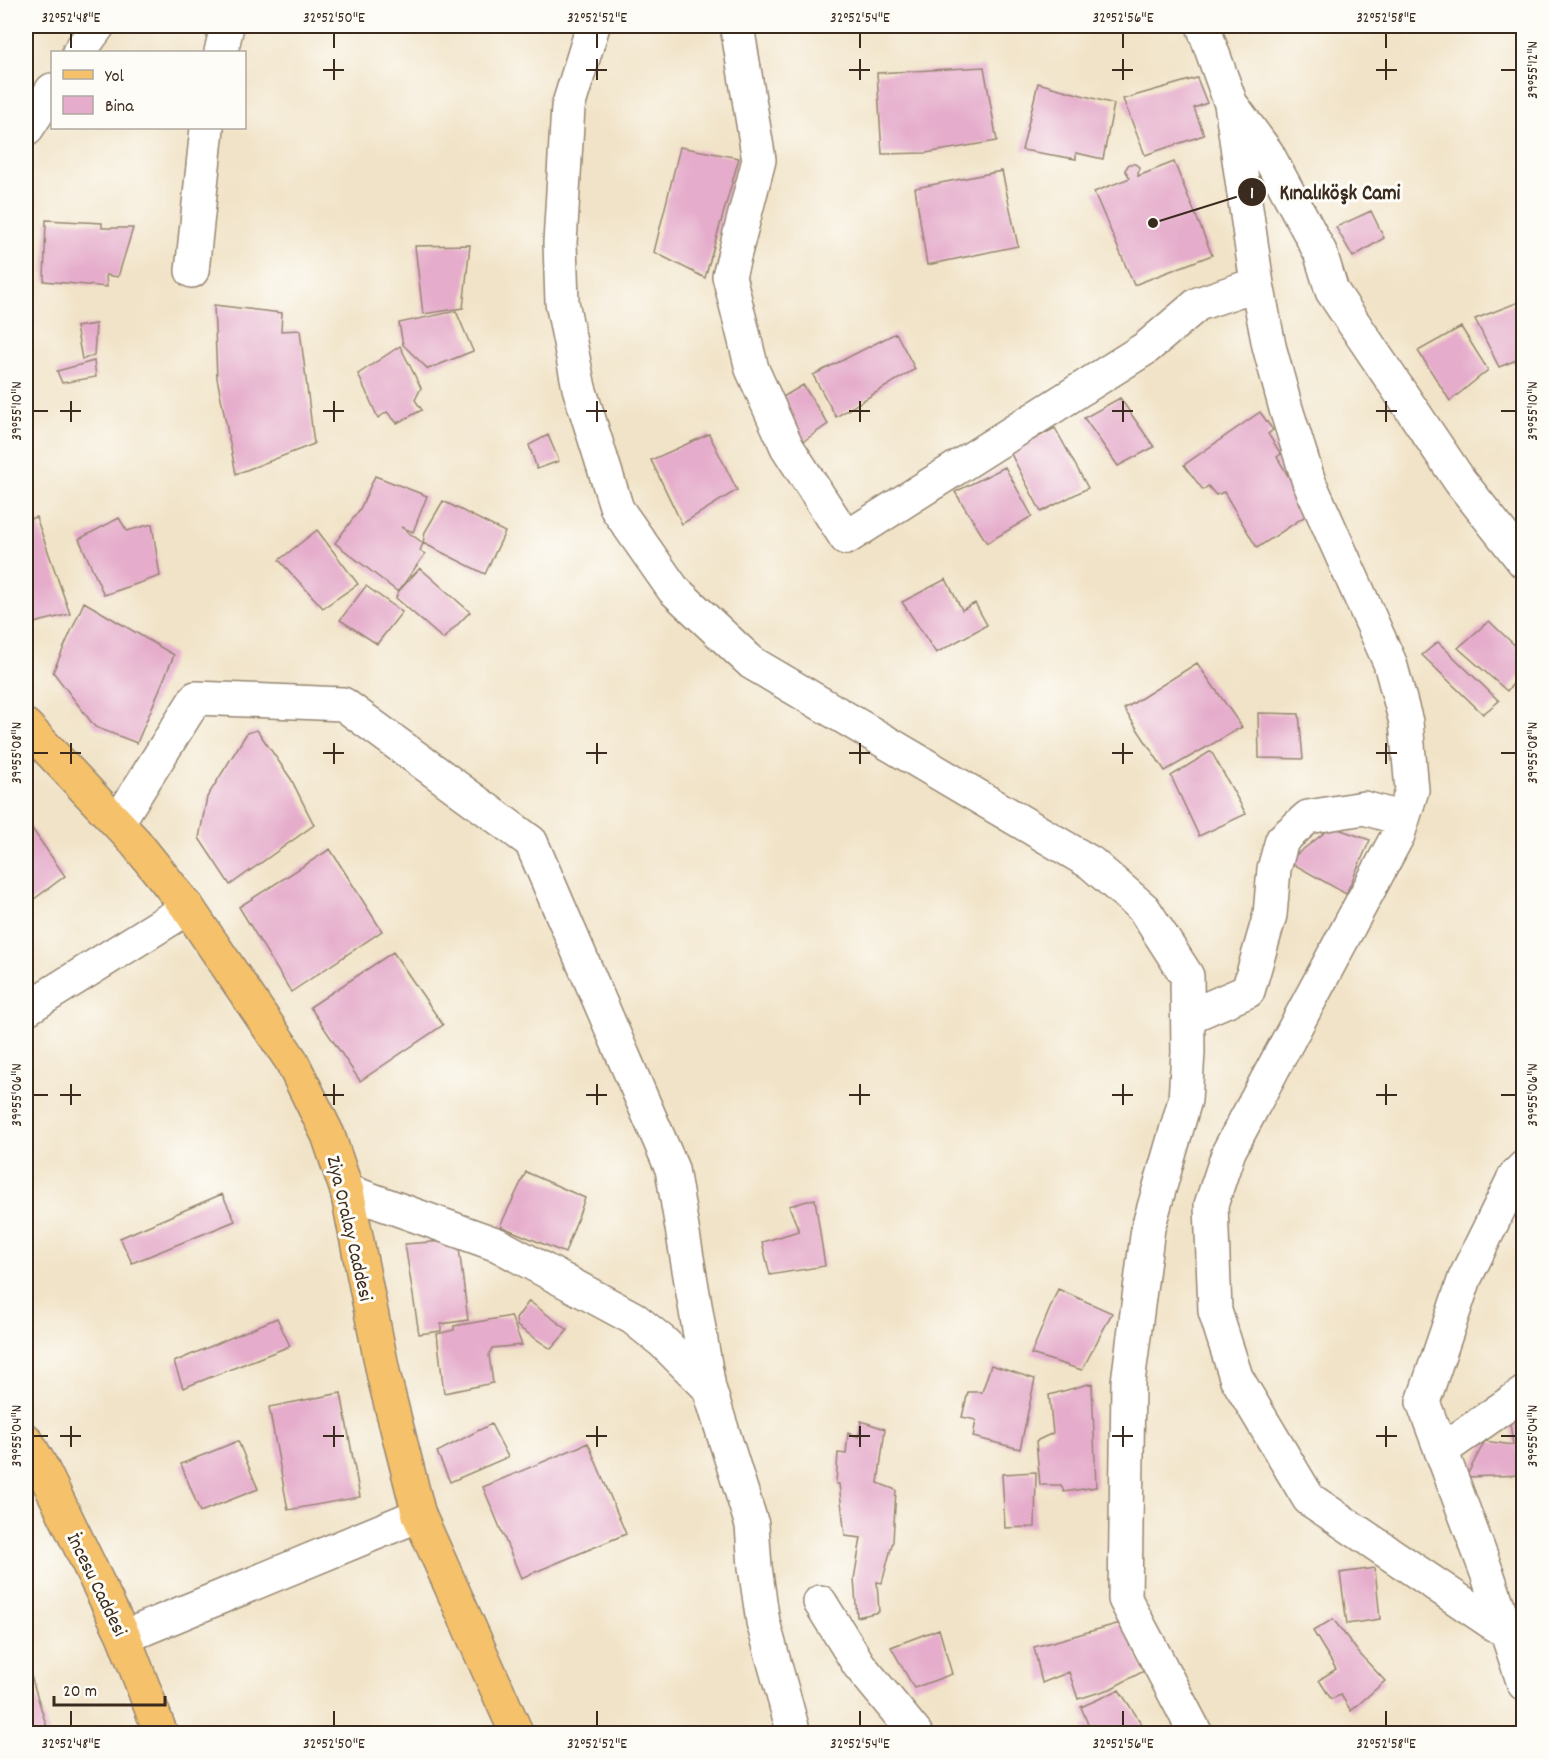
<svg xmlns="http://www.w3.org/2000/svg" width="1549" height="1759" viewBox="0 0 1549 1759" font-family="Dekko,sans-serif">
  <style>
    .building { fill: #e5accb }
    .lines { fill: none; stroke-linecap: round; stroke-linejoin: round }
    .minor-casing { stroke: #968672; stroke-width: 36 }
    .major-casing { stroke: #968672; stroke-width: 36 }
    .minor { stroke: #fff; stroke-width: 33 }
    .major { stroke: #f5c16b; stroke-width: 33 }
    .ticks { fill: none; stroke: #3b2a1e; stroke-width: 2 }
    .labels { text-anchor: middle; stroke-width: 6; stroke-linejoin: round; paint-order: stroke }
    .street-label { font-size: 20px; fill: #3b2a1e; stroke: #fdfcf7 }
    .leader { fill: none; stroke: #3b2a1e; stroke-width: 2 }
    .callout-dot { fill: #3b2a1e; stroke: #fdfcf7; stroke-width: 2 }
    .mark-label { font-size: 18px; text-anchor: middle; font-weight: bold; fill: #fff }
    .callout-label { font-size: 21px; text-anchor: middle; font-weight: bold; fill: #3b2a1e; stroke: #fdfcf7; stroke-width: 6; stroke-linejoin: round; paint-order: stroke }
    .neatline { fill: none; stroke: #3b2a1e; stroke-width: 2 }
    .ticks-label { font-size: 15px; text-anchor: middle; fill: #3b2a1e }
  </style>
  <rect width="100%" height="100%" fill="#fdfcf7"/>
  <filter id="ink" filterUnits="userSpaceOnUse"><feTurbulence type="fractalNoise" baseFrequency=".0167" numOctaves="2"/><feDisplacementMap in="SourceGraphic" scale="12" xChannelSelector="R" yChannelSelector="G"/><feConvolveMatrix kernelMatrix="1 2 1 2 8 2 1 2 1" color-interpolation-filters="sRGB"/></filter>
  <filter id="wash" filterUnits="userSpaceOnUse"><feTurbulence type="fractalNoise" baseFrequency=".008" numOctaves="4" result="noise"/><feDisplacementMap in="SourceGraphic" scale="24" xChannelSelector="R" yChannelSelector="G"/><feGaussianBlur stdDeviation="1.35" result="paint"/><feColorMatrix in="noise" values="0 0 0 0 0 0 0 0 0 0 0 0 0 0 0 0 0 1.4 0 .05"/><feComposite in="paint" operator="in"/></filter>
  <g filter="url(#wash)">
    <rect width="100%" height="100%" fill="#f1e3c7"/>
    <g id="blocks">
      <path class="building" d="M984 67 997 141 926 153 882 154 877 73Z
        M1197 78 1207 103 1194 108 1204 135 1145 155 1123 99Z
        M1038 83 1114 104 1103 159 1076 153V159L1022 150Z
        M680 147 739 158 705 278 654 252Z
        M1174 162 1212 255 1134 285 1094 192 1130 178 1125 170 1129 164H1135L1139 167 1138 176Z
        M1002 171 1018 246 927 265 915 188Z
        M1371 211 1384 238 1353 257 1336 227Z
        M46 220 102 223V228H133L118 277 106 275 107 287 44 281Z
        M470 245 463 308 423 314 415 246Z
        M1524 300V357L1499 367 1475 319Z
        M214 305 282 313 281 331 300 330 314 444 236 474 217 378Z
        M456 311 473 351 428 369 403 345 399 323Z
        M96 324 94 356 82 359 76 327Z
        M1461 327 1488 370 1450 401 1418 351Z
        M896 333 915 369 836 417 813 375Z
        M400 346 421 388 415 400 422 410 397 423 387 412 378 418 358 374Z
        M94 361 96 377 62 383 57 371Z
        M803 385 828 424 798 445 776 401Z
        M1120 398 1154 447 1118 466 1084 418Z
        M1260 412 1273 430 1268 434 1281 454 1277 457 1310 513 1257 548 1224 492 1216 495 1208 486 1203 490 1184 465Z
        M1055 428 1088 488 1041 512 1010 452Z
        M709 434 737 490 682 524 651 460Z
        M548 435 559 461 537 469 529 445Z
        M1005 467 1032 516 987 543 955 492Z
        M375 476 427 496 413 532 401 527 423 543 420 551 425 554 398 592 335 543 360 509Z
        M443 501 505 532 485 574 423 543 425 532Z
        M36 517 70 614 26 625V520Z
        M119 518 127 531 152 524 160 576 104 595 79 539Z
        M317 530 358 584 323 608 279 560Z
        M420 568 470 612 443 639 396 598 398 592Z
        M946 579 962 610 975 603 987 625 936 653 902 602Z
        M366 586 402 612 377 644 340 620Z
        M84 602 174 655 137 743 95 727 53 672Z
        M1489 621 1524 654V671L1507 691 1458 648Z
        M1438 642 1499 701 1483 714 1422 655Z
        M1197 663 1242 727 1165 771 1124 709Z
        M1258 713 1299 714 1303 759 1259 758Z
        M257 730 291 779 314 825 230 885 199 838 207 797 247 733Z
        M1211 751 1246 814 1199 836 1171 776Z
        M26 820 65 876 26 905Z
        M1332 827 1370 840 1346 894 1288 861Z
        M330 849 382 931 291 992 239 907Z
        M393 952 443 1025 360 1081 310 1007Z
        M526 1172 585 1198 565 1253 500 1226Z
        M222 1194 235 1221 132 1263 120 1238Z
        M815 1199 825 1266 770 1275 762 1242 799 1231 789 1206Z
        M458 1240 468 1320 441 1324V1331L419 1334 405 1244Z
        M1058 1289 1112 1313 1082 1370 1031 1354Z
        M529 1301 568 1330 551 1349 517 1326 516 1319Z
        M511 1316 522 1345 492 1348 489 1355 493 1383 444 1393 437 1334 454 1330V1326Z
        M277 1318 290 1346 183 1388 174 1362Z
        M991 1365 1035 1379 1020 1449 973 1437 976 1420 962 1417 968 1392H982Z
        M1092 1383 1096 1487 1064 1492 1061 1485H1040L1036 1441 1053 1433 1049 1395Z
        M341 1393 360 1497 288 1510 269 1407Z
        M1509 1415 1524 1417V1475L1466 1477 1485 1441 1513 1445Z
        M861 1421 885 1429 878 1483 896 1490 893 1541 882 1583 877 1582 879 1612 857 1617 854 1579 861 1538 845 1536 839 1484H836L838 1453 846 1454 848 1433 859 1437Z
        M491 1424 508 1457 450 1482 437 1452Z
        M238 1441 258 1489 200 1512 181 1464Z
        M588 1443 626 1534 521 1578 483 1487Z
        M1036 1472 1035 1527 1005 1528 1002 1474Z
        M1375 1568 1380 1619 1347 1624 1340 1573Z
        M1333 1619 1359 1653 1385 1681 1351 1711 1341 1695 1331 1699 1319 1680 1336 1669 1313 1631Z
        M1124 1622 1144 1671 1110 1689 1078 1699 1069 1672 1042 1683 1034 1647Z
        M939 1629 952 1674 914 1688 891 1647Z
        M26 1660 49 1734H26Z
        M1119 1690 1144 1727 1136 1734H1085L1082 1726 1088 1724 1081 1707Z"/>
    </g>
  </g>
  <g filter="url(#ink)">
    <use href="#blocks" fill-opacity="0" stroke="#968672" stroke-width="1.5"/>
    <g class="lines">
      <defs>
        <path id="minor" d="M593 26 568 107 560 243 562 302 579 388 617 509 673 589 752 663 1091 863 1144 909 1187 976 1188 1052 1185 1100 1148 1228 1128 1382 1125 1599 1196 1734
          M737 26 759 160 729 276 752 369 787 447 846 538 1146 348 1198 304 1257 284
          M1203 26 1231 104 1257 284 1269 346 1286 409 1309 482 1390 663 1406 722 1412 790 1398 835 1229 1151 1211 1205 1215 1311 1236 1377 1309 1499 1506 1632
          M79 52 98 26
          M221 52 227 26
          M1234 108 1267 153 1320 252 1332 291 1460 481 1524 562
          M26 130 52 90
          M192 271 207 128
          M118 822 196 698 343 704 531 842 672 1169 709 1388 752 1525 755 1567 763 1622 794 1734
          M26 1009 188 908
          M1188 1017 1248 991 1270 915 1274 869 1282 840 1308 817 1364 808 1403 819
          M1524 1167 1515 1176 1465 1278 1423 1402 1487 1573 1524 1684
          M347 1191 498 1245 633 1318 663 1342 709 1388
          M1441 1451 1524 1393
          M820 1602 859 1665 916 1734
          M124 1637 419 1515"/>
        <path id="major" d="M26 726 135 842 188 908 291 1060 328 1135 347 1191 384 1377 419 1515 517 1734
          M26 1440 42 1468 124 1637 161 1734"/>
      </defs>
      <use href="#minor" class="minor-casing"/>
      <use href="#major" class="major-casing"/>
      <use href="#minor" class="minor"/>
      <use href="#major" class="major"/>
    </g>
  </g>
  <path class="ticks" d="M71 33V48M334 33V48M597 33V48M860 33V48M1123 33V48M1386 33V48M334 59V80M597 59V80M860 59V80M1123 59V80M1386 59V80M323 70H344M586 70H607M849 70H870M1112 70H1133M1376 70H1397M1501 70H1516M71 401V422M334 401V422M597 401V422M860 401V422M1123 401V422M1386 401V422M33 411H48M60 411H81M323 411H344M586 411H607M849 411H870M1112 411H1133M1376 411H1397M1501 411H1516M71 743V764M334 743V764M597 743V764M860 743V764M1123 743V764M1386 743V764M33 753H48M60 753H81M323 753H344M586 753H607M849 753H870M1112 753H1133M1376 753H1397M1501 753H1516M71 1084V1105M334 1084V1105M597 1084V1105M860 1084V1105M1123 1084V1105M1386 1084V1105M33 1095H48M60 1095H81M323 1095H344M586 1095H607M849 1095H870M1112 1095H1133M1376 1095H1397M1501 1095H1516M71 1426V1447M334 1426V1447M597 1426V1447M860 1426V1447M1123 1426V1447M1386 1426V1447M33 1436H48M60 1436H81M323 1436H344M586 1436H607M849 1436H870M1112 1436H1133M1376 1436H1397M1501 1436H1516M71 1711V1726M334 1711V1726M597 1711V1726M860 1711V1726M1123 1711V1726M1386 1711V1726"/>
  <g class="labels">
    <g class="street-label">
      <text transform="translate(351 1228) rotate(77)" y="7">Ziya Oralay Caddesi</text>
      <text transform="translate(98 1584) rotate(64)" y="7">İncesu Caddesi</text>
    </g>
  </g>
  <path class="leader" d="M1153 223L1252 192"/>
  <g class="callout-dot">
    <circle cx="1153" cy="223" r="6"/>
    <circle cx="1252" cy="192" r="15"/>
  </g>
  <g class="mark-label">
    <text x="1252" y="198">1</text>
  </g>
  <g class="callout-label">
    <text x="1340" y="199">Kınalıköşk Cami</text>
  </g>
  <rect width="1549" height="1759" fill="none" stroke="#fdfcf7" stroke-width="66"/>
  <rect x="51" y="51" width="195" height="78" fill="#fdfcf7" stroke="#afa8a0" stroke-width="1.5"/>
  <rect x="63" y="70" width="30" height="9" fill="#f5c16b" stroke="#afa8a0" stroke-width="1.5"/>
  <text x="105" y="81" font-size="18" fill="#3b2a1e">Yol</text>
  <rect x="63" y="96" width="30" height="18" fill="#e5accb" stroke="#afa8a0" stroke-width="1.5"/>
  <text x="105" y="111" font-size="18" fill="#3b2a1e">Bina</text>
  <path d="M54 1696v9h111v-9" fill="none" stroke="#3b2a1e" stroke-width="3"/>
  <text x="63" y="1696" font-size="18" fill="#3b2a1e" stroke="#fdfcf7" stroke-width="4.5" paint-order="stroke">20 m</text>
  <rect x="33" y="33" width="1483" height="1693" class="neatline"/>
  <g class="ticks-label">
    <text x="71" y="22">32°52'48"E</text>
    <text x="334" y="22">32°52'50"E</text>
    <text x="597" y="22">32°52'52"E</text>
    <text x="860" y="22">32°52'54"E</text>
    <text x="1123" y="22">32°52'56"E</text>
    <text x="1386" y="22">32°52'58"E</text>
    <text transform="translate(1532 70) rotate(-90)" y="5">39°55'12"N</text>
    <text transform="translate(16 411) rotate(-90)" y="5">39°55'10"N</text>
    <text transform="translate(1532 411) rotate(-90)" y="5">39°55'10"N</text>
    <text transform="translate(16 753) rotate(-90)" y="5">39°55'08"N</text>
    <text transform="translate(1532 753) rotate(-90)" y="5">39°55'08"N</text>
    <text transform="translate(16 1095) rotate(-90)" y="5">39°55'06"N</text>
    <text transform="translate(1532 1095) rotate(-90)" y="5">39°55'06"N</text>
    <text transform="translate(16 1436) rotate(-90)" y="5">39°55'04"N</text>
    <text transform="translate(1532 1436) rotate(-90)" y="5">39°55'04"N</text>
    <text x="71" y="1748">32°52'48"E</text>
    <text x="334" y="1748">32°52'50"E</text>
    <text x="597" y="1748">32°52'52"E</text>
    <text x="860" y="1748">32°52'54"E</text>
    <text x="1123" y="1748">32°52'56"E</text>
    <text x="1386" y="1748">32°52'58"E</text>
  </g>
</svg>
